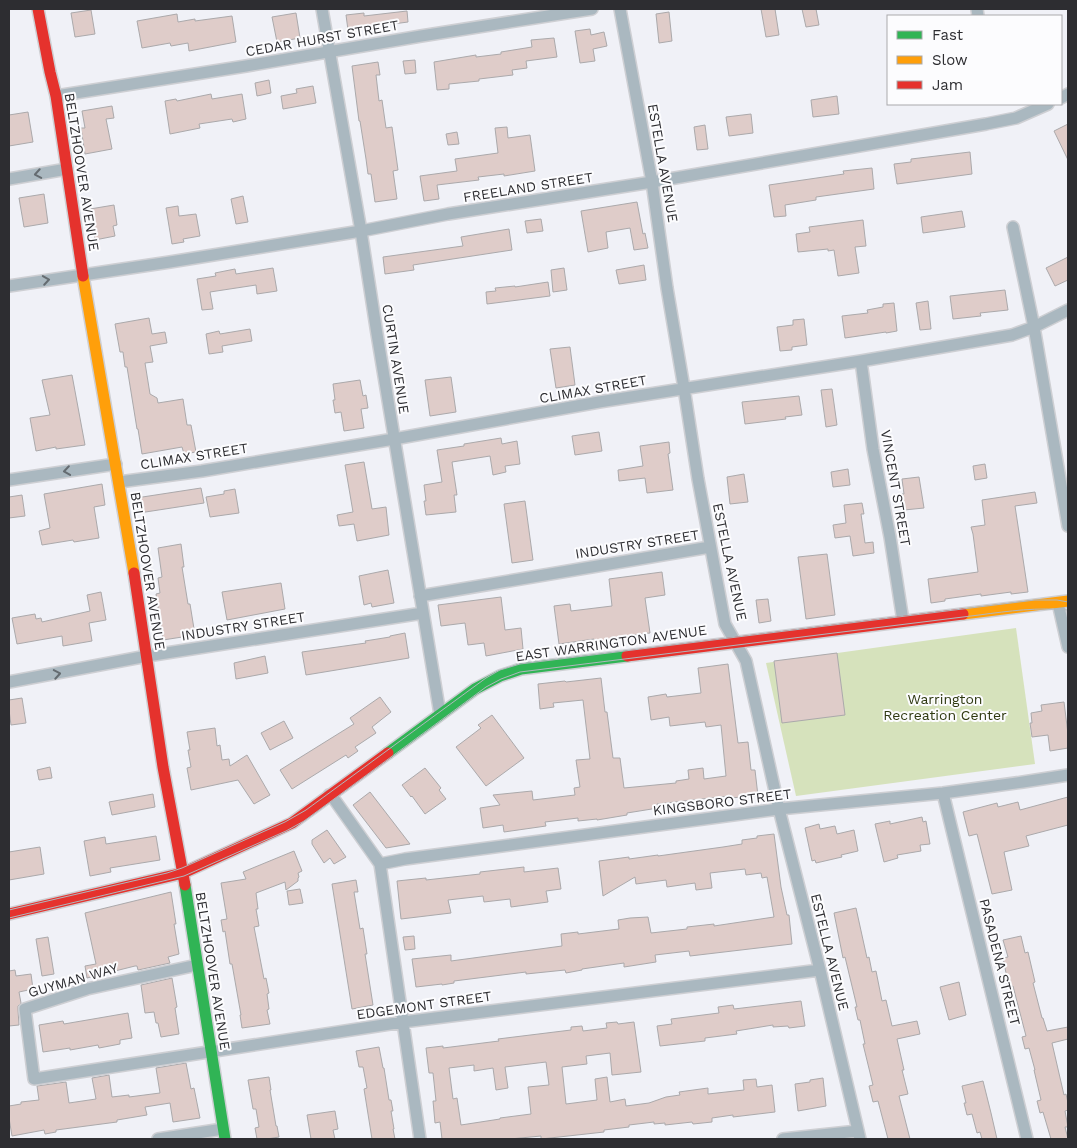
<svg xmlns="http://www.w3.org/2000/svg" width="1077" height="1148" viewBox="0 0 1077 1148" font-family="'Work Sans',sans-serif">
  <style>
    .green { fill: #d6e2bc }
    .building { fill: #dfccc9; stroke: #aba9ab; fill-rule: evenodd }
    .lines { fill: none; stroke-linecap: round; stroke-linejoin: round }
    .street-casing { stroke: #cecfd3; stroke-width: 14 }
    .fast-casing { stroke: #cecfd3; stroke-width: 14 }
    .slow-casing { stroke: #cecfd3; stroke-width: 14 }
    .jam-casing { stroke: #cecfd3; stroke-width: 14 }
    .street { stroke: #aab8c0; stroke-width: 11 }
    .fast { stroke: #30b455; stroke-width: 11 }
    .slow { stroke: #ff9f0a; stroke-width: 11 }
    .jam { stroke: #e5322d; stroke-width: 11 }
    .tram { stroke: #b0b7bd; stroke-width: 1 }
    .oneway { stroke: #656c71 }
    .labels { text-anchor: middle; stroke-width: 4; stroke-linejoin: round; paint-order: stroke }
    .street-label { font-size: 14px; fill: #2d2d31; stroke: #fcfcfe }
    .park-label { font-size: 14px; fill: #2f3911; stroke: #fcfcfe }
  </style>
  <rect width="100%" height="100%" fill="#f0f1f7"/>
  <path class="green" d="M1016 628 1035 764 796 796 766 663Z"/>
  <path class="building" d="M761 9H775L779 35 766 37Z
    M802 9H816L819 25 806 27Z
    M91 10 95 34 75 37 71 13Z
    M407 11 408 22 348 30 346 15 364 13V16Z
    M669 12 672 41 659 43 656 14Z
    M296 13 300 38 277 42 272 17Z
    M177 14 178 22 195 19V21L232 16 236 42 189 51 188 43 171 46 170 43 142 48 137 21Z
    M590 29 591 35 604 32 607 46 593 49 595 61 580 63 575 31Z
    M554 38 557 57 526 61 527 68 512 70 513 75 479 79V81L449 84V89L437 90 434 62 476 55V57L501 54V52L532 47 531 40Z
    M415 60 416 73 405 74 403 61Z
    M378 62 380 75H376L379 101 382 100 386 128 392 127 398 170 393 171 397 199 375 202 371 174H368L366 159 360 121H359L352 66Z
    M269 80 271 93 257 96 255 83Z
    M313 86 316 103 283 109 281 96 297 93 296 89Z
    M211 94 212 99 242 94 246 119 233 122 232 119 199 124 200 128 170 134 165 101 176 99 177 101Z
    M837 96 839 114 813 117 811 100Z
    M112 106 114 118 106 119 112 149 85 154 81 128H85L82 111Z
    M28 112 33 142 9 146V115Z
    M751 114 753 133 729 136 726 117Z
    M1068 124V160L1054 131Z
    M705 125 708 149 697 150 694 127Z
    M507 127 508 138 530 135 535 171 504 176V174L478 177 479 180 437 185 439 199 424 201 420 176 457 171 455 159 498 153 495 128Z
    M457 132 459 144 448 145 446 134Z
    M970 152 972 174 897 184 894 164 911 162V159Z
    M872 168 874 189 816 197V200L785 205 786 216 774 217 769 185 844 174 843 171Z
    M44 194 48 223 24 227 19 198Z
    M243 196 248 222 236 224 231 199Z
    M637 202 643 234 645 233 648 248 634 250 630 228 606 232 608 248 588 252 581 211Z
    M114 205 117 225 113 226 115 236 95 240 90 209Z
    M178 206 179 216 196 214 200 236 183 239 184 242 172 244 166 208Z
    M962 211 965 227 923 233 921 217Z
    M541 219 543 231 527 233 525 221Z
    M863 220 866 246 855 247 859 273 838 276 834 250 828 251V249L798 252 796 234 810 232 809 227Z
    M509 229 512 250 413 265 414 270 385 274 383 257 463 246 461 237Z
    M1068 257V280L1055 286 1046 268Z
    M644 265 646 280 619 284 616 270Z
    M273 268 277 291 257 294 256 285 210 292 213 309 202 310 197 279 216 276 215 273 235 269 236 274Z
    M564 268 567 290 553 292 551 270Z
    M548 282 550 296 487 304 486 292 496 291 495 288 515 286V287Z
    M1005 290 1008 310 980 313 981 316 953 319 950 296Z
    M928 301 931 329 920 330 916 303Z
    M894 303 897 331 886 333V332L845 338 842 316 868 313 867 310 883 307V304Z
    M149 318 152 334 165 332 167 343 150 346 153 362 145 363 150 394 157 398 158 403 183 399 187 425H191L196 452 184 454 182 447 142 454 138 429H137L127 367H125L123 352H120L115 324Z
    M804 319 807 345 792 347V350L780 351 777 327 793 325V320Z
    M250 329 252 341 222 346 223 352 209 354 206 334 219 331 220 334Z
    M570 347 575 385 556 388 550 349Z
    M72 375 85 445 56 449V447L36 451 30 418 50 415 42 380Z
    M451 377 456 412 430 416 425 380Z
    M360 380 363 396 366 395 368 408 361 409 364 428 344 431 341 412 335 413 333 400H335L333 384Z
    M832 389 837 425 826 427 821 390Z
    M799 396 802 415 785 417 786 419 745 424 742 402Z
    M599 432 602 451 575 455 572 436Z
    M501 438 502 444 517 441 520 464 505 466 506 472 493 475 490 456 452 462 457 495H454L456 512 426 515 424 501H426L424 485 442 482 437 450 464 446V444Z
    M669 442 670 453 668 454 673 490 647 493 645 478 619 481 618 470 643 466 640 446Z
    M364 462 372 509 386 507 389 535 357 541 354 524 339 526 337 515 353 512 345 465Z
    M985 464 987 478 975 480 973 466Z
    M848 469 850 485 833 487 831 472Z
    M744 474 748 502 730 504 727 477Z
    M919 477 924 508 904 510 902 494H904L902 479Z
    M102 484 105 505 94 507 99 538 74 542 73 540 42 545 39 531 50 528 44 494Z
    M201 488 204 503 139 513 136 498Z
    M235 489 239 513 210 517 206 497 224 494V491Z
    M1035 492 1037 503 1015 506 1028 592 1011 594V592L981 596V594L945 599V601L931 603 928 579 978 572 973 534 971 527 985 525 982 500Z
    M22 495 25 516 9 518V497Z
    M525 501 533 560 512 563 504 504Z
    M862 503 864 514H861L865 543 873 542 874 553 853 556 850 536 835 538 833 525 846 523 844 505Z
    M181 544 184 567H182L188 604H190L195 635 163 640 156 594 160 593 158 578 162 577 158 548Z
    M827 554 835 615 806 619 798 557Z
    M388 570 394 603 372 607 371 603 364 605 359 576Z
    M662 572 665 595 645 598 650 633 610 638 611 641 595 644 594 639 559 644 554 606 570 604 571 611 612 606 609 579Z
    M281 583 285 609 227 620 222 592Z
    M101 592 106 620 89 623 92 641 63 646 62 636 17 644 12 618 35 614 36 619 41 618 42 622 90 611 87 595Z
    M501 597 505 630 521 628 523 649 486 656 484 643 468 645 465 623 441 626 438 605Z
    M768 599 771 621 759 623 756 600Z
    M405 633 409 658 306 675 302 652 366 643 365 641 390 637V636Z
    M837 653 845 715 782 723 774 661Z
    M265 656 268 673 236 679 234 663Z
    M728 664 738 743 748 742 751 770H755L758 796 729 798V796L657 804 658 808 627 813V815L597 820V819L578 821V818L545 822 546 826 504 832 503 825 483 828 480 808 500 805 493 795 532 791 533 800 575 795 574 788 580 787 576 760 590 759 583 700 553 703 554 707 540 709 538 684 565 681 566 682 601 678 605 712H607L613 758H620L624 788 676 783V781L689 779 688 770 703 768 704 779 726 776 721 725 706 727 705 722 670 726 669 717 651 720 648 697 666 694 667 697 701 693 698 668Z
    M380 697 391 712 372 727 376 733 355 747 358 751 348 758 346 755 292 789 280 770 354 724 350 718Z
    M22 698 26 723 11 725 9 710V700Z
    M1064 702 1068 734V748L1050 751 1048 735 1032 737 1030 723H1032L1031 713 1042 711 1041 705Z
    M492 715 524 758 486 786 456 747 481 728 478 725Z
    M284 721 293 738 270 750 261 733Z
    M215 728 217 746 220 745 222 760 229 759 230 766 247 755 270 795 254 804 238 780 191 790 187 768 191 767 188 750H190L187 732Z
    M50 767 52 778 39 780 37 770Z
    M425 768 441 788 439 790 446 799 425 814 412 796 411 797 402 785Z
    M370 792 410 844 386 848 353 805Z
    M153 794 155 807 112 815 109 802Z
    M1068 797V825L1026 836 1029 846 1004 852 1012 890 992 894 977 834 969 836 963 812 997 803 998 807 1018 802 1020 810Z
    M922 817 923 822 926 821 930 844 920 845 921 851 897 855 898 858 884 862 875 824 890 821V824Z
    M819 824 820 829 835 826 837 834 854 830 858 851 841 855 842 857 816 863 815 860 812 861 805 828Z
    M327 830 346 857 334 864 330 858 324 863 312 844V840Z
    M774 834 781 887 787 915H789L792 944 690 956 689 951 655 955 656 962 624 967V963L582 969V970L566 973 565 970 526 974V972L454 981V983L442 985V984L416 987 412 959 451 955V961L562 946 561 934 578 932V934L619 929 618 920 630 918 648 917 651 933 687 929V927L714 924V926L774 917 767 877 762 878 761 873 746 875 745 869 710 873 712 888 696 890 695 883 667 887 666 880 636 884 635 877 603 896 599 861 629 857V859L658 855V856L723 847 742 844V840L757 838V836Z
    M156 836 160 860 110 868 111 872 90 876 84 841 105 837 106 844Z
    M40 847 44 874 9 880V852Z
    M294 851 302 871 298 873 299 877 298 878V881L286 890 285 882 256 893 258 909H256L259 926 254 927 264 979 266 978 269 993 267 994 269 1009 267 1010 270 1024 242 1028 240 1015H241L232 964H230L225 931 223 932 221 920 227 919 221 883 246 879 243 872Z
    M524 867V872L558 868 561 889 546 891 548 902 511 907 510 899 484 902 483 896 448 900 451 913 401 919 397 881 426 878V880L480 874V872Z
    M356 880 358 892H354L360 929 363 928 367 954H365L373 1005 352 1009 332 884Z
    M300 889 303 903 289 905 287 891Z
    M171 892 176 924H174L179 954 168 957 170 963 138 970 137 966H135L87 978 85 966 96 964 85 913Z
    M856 908 867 958 869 957 872 972 876 971 882 1001 886 1000 892 1026 917 1021 920 1034 897 1039 904 1070H902L908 1094 899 1096 910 1139H888L878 1101 873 1102 869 1086 873 1085 863 1044H865L860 1020H858L855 1007H857L845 957 843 958 834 913Z
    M414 936 415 949 405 950 403 937Z
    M1021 936 1025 953 1028 952 1035 982 1033 983 1042 1018H1043L1047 1031 1068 1027V1039L1052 1043 1064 1095 1066 1094 1068 1103V1110L1065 1111 1068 1127H1065L1068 1139H1051L1043 1112 1040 1113 1037 1101 1041 1100 1034 1070H1035L1029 1048 1025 1049 1022 1037 1026 1036 1013 986 1008 988 1005 974 1006 973 1003 958 1008 957 1003 940Z
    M48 937 54 974 42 976 36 939Z
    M15 970 16 976 31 974 33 989 19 992 21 1003 18 1006V1010L19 1025 9 1026V971Z
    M172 978 177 1007 175 1008 179 1034 161 1037 158 1023H156L154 1012 145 1013 141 985Z
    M959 982 966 1015 949 1020 940 987Z
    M801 1001 805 1026 789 1028 788 1026 773 1027V1025L736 1031 737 1034 705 1038V1041L660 1046 657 1026 672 1024 671 1019 719 1013 718 1007 733 1005 734 1009Z
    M128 1013 132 1038 120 1040V1044L99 1048 98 1045 70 1050V1048L43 1052 39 1025 63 1021 64 1024Z
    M617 1022 618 1024 634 1022 641 1072 612 1075 610 1053 586 1056 587 1064 562 1067 566 1104 597 1100 595 1079 607 1077 610 1102 625 1099 626 1106 649 1103 666 1097 680 1095 679 1092 708 1088V1094L744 1090 743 1080 756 1079 757 1087 772 1085 775 1112 733 1117V1115L712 1118V1122L693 1124 692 1122 665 1125V1123L654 1124V1122L629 1125V1127L604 1130V1132L541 1139V1136L510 1139H442L440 1122 435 1123 433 1101H436L433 1073H429L426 1048 443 1046V1048L499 1041 498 1039 571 1030V1027L582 1026 583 1031 607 1028 606 1023ZM546 1062 549 1085 528 1087 531 1114 500 1118V1119L461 1125 457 1098 453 1099 449 1068 474 1065V1071L493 1068 496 1090 508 1088 505 1067Z
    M379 1047 383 1068H384L389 1100H391L393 1111H391L394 1129H393L395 1139H372L364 1089 367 1088 363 1067H359L356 1051Z
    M186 1063 191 1089 194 1088 200 1118 173 1122 170 1103 145 1107 147 1115 117 1120V1122L56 1130V1132L45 1134 44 1130 12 1136 9 1118V1106L21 1104V1102L39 1100 37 1086 66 1082 69 1103 96 1099 92 1078 109 1075 112 1097 129 1095V1097L160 1093 156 1068Z
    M269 1077 271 1090H270L276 1126H277L279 1137 267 1139H257L255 1128 259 1127 256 1109H253L248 1080Z
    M823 1078 826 1106 798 1111 795 1084 810 1082V1080Z
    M983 1081 991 1113 997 1139H982L980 1132 977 1133 972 1114 967 1115 964 1103H966L962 1086Z
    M335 1111 338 1129 333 1130 335 1139H311L307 1115Z"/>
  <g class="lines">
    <defs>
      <path id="street" d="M322 9 361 231 377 334 440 714
        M620 9 652 182 667 288 684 388 698 479 725 624 746 661 779 809 820 970 860 1139
        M977 9 978 16
        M56 96 246 66 421 36 592 9
        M1061 98 1068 94
        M9 179 67 169
        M1013 227 1034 327 1068 526
        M9 286 170 262 361 231 448 214 652 182 986 124 1016 118 1048 104
        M861 361 873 449 890 537 903 621
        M9 480 116 464
        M119 482 202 471 394 439 599 402 861 361 1012 335 1034 327 1068 310
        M420 596 710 547
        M1058 603 1068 647
        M9 682 147 656 423 613
        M943 793 1027 1139
        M329 795 334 799 380 864 420 1139
        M380 864 405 859 779 809 943 793 1023 782 1068 775
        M197 965 87 989 25 1009 34 1079 403 1022 820 970
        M158 1139 223 1129
        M783 1139 858 1131"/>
      <path id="fast" d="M388 753 475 689 500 676 521 669 627 656
        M185 885 225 1139"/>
      <path id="slow" d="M83 276 134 573
        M963 614 1068 601"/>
      <path id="jam" d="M38 9 50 72 56 96 83 276
        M134 573 163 767 185 885
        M627 656 963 614
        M9 914 183 873 292 823 388 753"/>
    </defs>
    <use href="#street" class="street-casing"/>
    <use href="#fast" class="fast-casing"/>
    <use href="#slow" class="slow-casing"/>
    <use href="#jam" class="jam-casing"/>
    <use href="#street" class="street"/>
    <use href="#fast" class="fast"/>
    <use href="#slow" class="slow"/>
    <use href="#jam" class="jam"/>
    <path class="tram" d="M9 910 167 873 182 868 285 822 306 810 486 678 500 670 520 664 1035 600H1057L1068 602
      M9 918 184 876 286 831 304 821 334 799 486 687 501 679 520 672 979 615C1009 611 1038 607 1068 610"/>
  </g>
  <defs><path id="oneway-chevron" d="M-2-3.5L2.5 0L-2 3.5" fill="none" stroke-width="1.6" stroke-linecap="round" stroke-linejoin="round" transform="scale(1.25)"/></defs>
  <g class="oneway">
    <use href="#oneway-chevron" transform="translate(38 174) rotate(170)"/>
    <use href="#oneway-chevron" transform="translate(46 280) rotate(-9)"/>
    <use href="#oneway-chevron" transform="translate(67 471) rotate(172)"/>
    <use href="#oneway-chevron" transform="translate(57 674) rotate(-10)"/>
  </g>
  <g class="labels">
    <g class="street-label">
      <text transform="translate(322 38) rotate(-10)" y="5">CEDAR HURST STREET</text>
      <text transform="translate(663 163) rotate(80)" y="5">ESTELLA AVENUE</text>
      <text transform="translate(82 172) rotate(81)" y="5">BELTZHOOVER AVENUE</text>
      <text transform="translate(528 187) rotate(-9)" y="5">FREELAND STREET</text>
      <text transform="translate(396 359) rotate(81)" y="5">CURTIN AVENUE</text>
      <text transform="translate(593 389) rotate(-10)" y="5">CLIMAX STREET</text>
      <text transform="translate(194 456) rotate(-9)" y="5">CLIMAX STREET</text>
      <text transform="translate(896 488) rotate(80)" y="5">VINCENT STREET</text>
      <text transform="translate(637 544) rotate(-9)" y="5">INDUSTRY STREET</text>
      <text transform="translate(730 562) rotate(78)" y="5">ESTELLA AVENUE</text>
      <text transform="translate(148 571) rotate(81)" y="5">BELTZHOOVER AVENUE</text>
      <text transform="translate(243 626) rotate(-9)" y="5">INDUSTRY STREET</text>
      <text transform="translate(611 643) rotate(-8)" y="5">EAST WARRINGTON AVENUE</text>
      <text transform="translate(722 802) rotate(-7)" y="5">KINGSBORO STREET</text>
      <text transform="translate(830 952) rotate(76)" y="5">ESTELLA AVENUE</text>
      <text transform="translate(1000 962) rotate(76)" y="5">PASADENA STREET</text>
      <text transform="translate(213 971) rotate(81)" y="5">BELTZHOOVER AVENUE</text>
      <text transform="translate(73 980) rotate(-16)" y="5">GUYMAN WAY</text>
      <text transform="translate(424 1005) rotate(-8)" y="5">EDGEMONT STREET</text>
    </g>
    <g class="park-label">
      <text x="945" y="704">Warrington<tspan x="945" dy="16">Recreation Center</tspan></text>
    </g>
  </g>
  <rect width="1077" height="1148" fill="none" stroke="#2d2d31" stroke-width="20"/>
  <rect x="887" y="15" width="175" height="90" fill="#fcfcfe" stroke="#a9a9ac"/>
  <rect x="897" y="31" width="25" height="8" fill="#30b455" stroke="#a9a9ac"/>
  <text x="932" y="40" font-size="15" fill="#2d2d31">Fast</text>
  <rect x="897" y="56" width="25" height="8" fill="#ff9f0a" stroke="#a9a9ac"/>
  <text x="932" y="65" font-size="15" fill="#2d2d31">Slow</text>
  <rect x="897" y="81" width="25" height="8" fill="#e5322d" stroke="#a9a9ac"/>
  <text x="932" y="90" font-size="15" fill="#2d2d31">Jam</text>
</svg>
